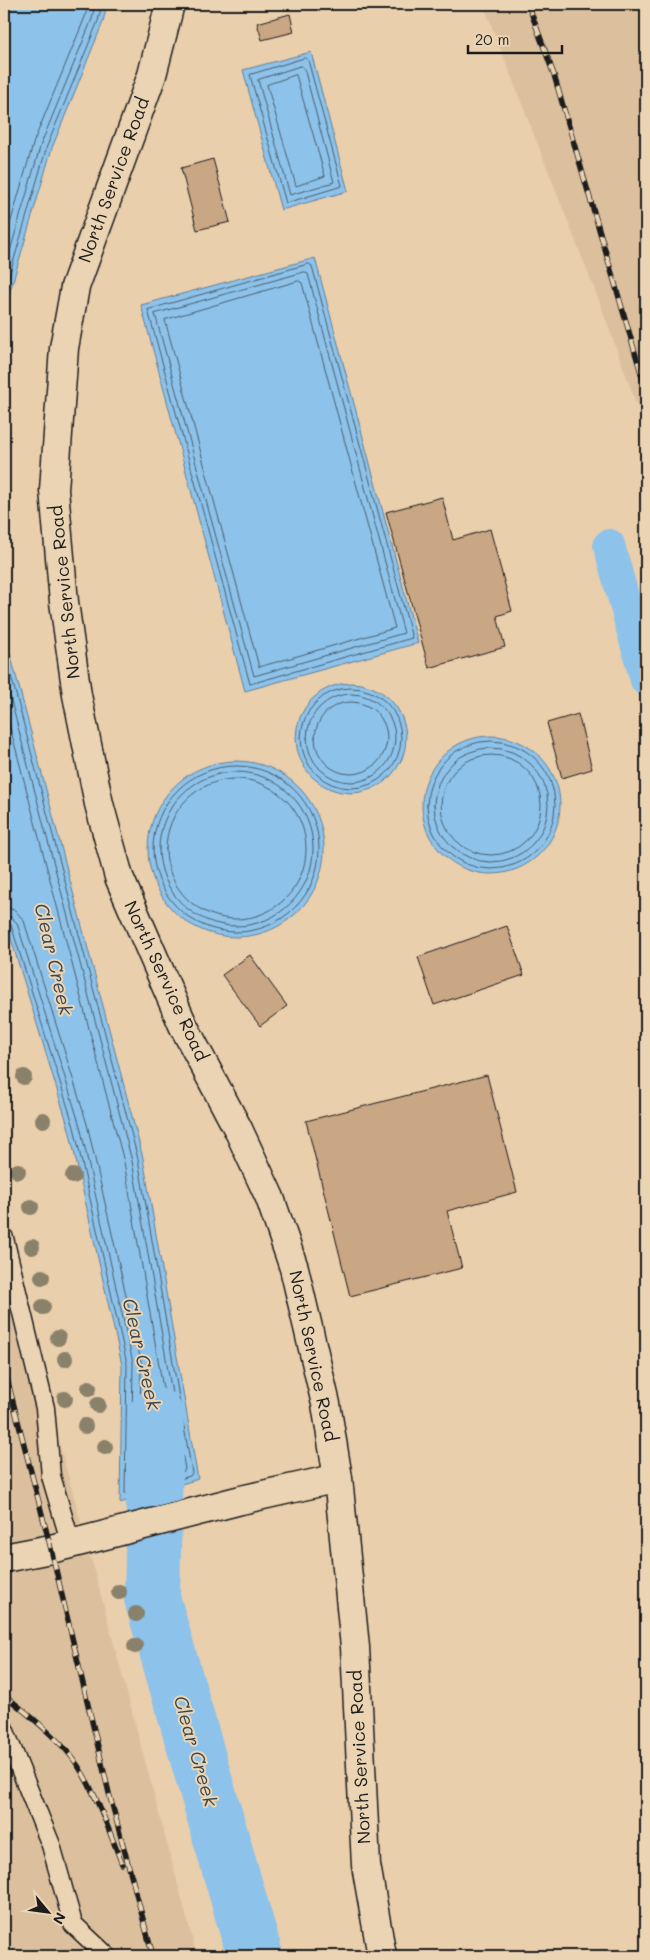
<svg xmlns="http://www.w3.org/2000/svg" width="650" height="1960" viewBox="0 0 650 1960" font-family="Mali,sans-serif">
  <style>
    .built { fill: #dcc09e }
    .water { fill: #8dc2ea; stroke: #608098 }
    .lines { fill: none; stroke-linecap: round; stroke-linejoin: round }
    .shore { stroke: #495e6e; stroke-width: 1 }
    .canal { stroke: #8dc2ea; stroke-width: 32 }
    .river { stroke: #8dc2ea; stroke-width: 56 }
    .building { fill: #c9a684; stroke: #1c1c1c }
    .lane-casing { stroke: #1c1c1c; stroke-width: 21 }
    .street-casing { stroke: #1c1c1c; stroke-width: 31 }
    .lane { stroke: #ebd4b3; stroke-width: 18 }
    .street { stroke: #ebd4b3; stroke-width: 28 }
    .rail-casing { stroke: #1c1c1c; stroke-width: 5.5 }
    .rail { stroke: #ebd4b3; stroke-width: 4; stroke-dasharray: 11; stroke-linecap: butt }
    .tree { fill: #89816a }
    .labels { text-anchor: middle; stroke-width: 4; stroke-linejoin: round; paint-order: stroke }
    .street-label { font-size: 18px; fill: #1c1c1c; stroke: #ebd4b3 }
    .water-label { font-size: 19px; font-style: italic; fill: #384650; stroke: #ebd4b3 }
  </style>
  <rect width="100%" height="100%" fill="#eacfad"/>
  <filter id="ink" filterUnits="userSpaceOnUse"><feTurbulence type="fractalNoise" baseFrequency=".02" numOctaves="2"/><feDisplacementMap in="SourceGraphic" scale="10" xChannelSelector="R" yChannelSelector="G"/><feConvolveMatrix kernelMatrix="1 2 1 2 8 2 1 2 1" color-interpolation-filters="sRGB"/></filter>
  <g filter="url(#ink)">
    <path class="built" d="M483 4H646V431L601 306Z
      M4 1245 97 1580 197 1956H4Z"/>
    <path class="water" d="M4 4H107L103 22 52 148 4 312Z
      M311 52 348 191 281 210 243 70Z
      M315 258 418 643 245 691 141 305Z
      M4 630 143 1158 198 1479 120 1503 122 1365 69 1129 4 916Z
      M296 738a55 55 0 1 1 110 0a55 55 0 1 1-110 0Z
      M422 805a69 69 0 1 1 138 0a69 69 0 1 1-138 0Z
      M148 849a88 88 0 1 1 176 0a88 88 0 1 1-176 0Z"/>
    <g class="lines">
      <path class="shore" d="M305 58 308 60 342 186 286 203 250 75Z
        M301 66 304 68 334 182 290 195 258 80Z
        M296 75 325 176 296 186 267 85Z
        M4 245 34 141 85 17 88 4
        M309 264 312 266 412 638 250 684 148 310Z
        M4 272 41 144 92 19 95 4
        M305 272 308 274 404 633 254 676 155 314Z
        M299 281 302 283 395 628 259 667 165 320Z
        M4 294 47 146 98 21 102 4
        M4 649 138 1159 192 1473 190 1476 128 1495 125 1493 127 1364 74 1127 11 925 4 921
        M4 674 132 1161 185 1469 183 1472 134 1487 131 1484 133 1363 80 1126 17 923 11 917 4 915
        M301 738a50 50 0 1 1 100 0a50 50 0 1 1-100 0Z
        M307 738a44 44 0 1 1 88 0a44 44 0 1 1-88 0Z
        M315 738a36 36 0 1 1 72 0a36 36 0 1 1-72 0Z
        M4 704 124 1162 176 1464 175 1466 142 1476 139 1474 141 1361 87 1124 24 921 15 910 4 908
        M427 805a64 64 0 1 1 128 0a64 64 0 1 1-128 0Z
        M434 805a57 57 0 1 1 114 0a57 57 0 1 1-114 0Z
        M441 805a50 50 0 1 1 100 0a50 50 0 1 1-100 0Z
        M153 849a83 83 0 1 1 166 0a83 83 0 1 1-166 0Z
        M159 849a77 77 0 1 1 154 0a77 77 0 1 1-154 0Z
        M166 849a70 70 0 1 1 140 0a70 70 0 1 1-140 0Z"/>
      <path class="canal" d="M609 545 646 680"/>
      <path class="river" d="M156 1416 152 1598 255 1956"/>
    </g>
    <path class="building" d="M290 14 294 32 262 40 257 23Z
      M213 159 230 222 197 230 181 168Z
      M442 497 453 540 490 529 512 611 497 616 505 647 429 668 386 512Z
      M578 714 592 769 562 778 547 723Z
      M507 926 524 975 434 1005 418 957Z
      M250 955 287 1006 260 1026 222 975Z
      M487 1075 517 1192 447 1211 462 1268 350 1296 306 1121Z"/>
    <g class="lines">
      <defs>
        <path id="lane" d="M4 1238 45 1408 51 1476 71 1544
          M4 1729 51 1845 73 1924 107 1956"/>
        <path id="street" d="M170 4 152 75 75 287 64 348 54 490 64 602 77 695 99 804 119 877 183 1025 238 1129 270 1198 294 1268 326 1404 338 1478 355 1647 366 1865 382 1956
          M4 1558 51 1549 241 1500 338 1478"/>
      </defs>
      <use href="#lane" class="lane-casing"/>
      <use href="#street" class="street-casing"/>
      <use href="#lane" class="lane"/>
      <use href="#street" class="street"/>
      <defs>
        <path id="rail" d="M528 4 554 75 646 390
          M4 1367 51 1549 109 1793 153 1956
          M4 1695C26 1712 48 1730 67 1751 92 1780 108 1828 122 1864"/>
      </defs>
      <use href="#rail" class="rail-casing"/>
      <use href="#rail" class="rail"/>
    </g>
    <g class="tree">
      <circle cx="24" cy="1077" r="8"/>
      <circle cx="43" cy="1120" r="8"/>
      <circle cx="18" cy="1171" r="8"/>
      <circle cx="73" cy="1176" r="8"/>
      <circle cx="31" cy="1207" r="8"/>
      <circle cx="32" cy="1247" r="8"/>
      <circle cx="42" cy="1277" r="8"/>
      <circle cx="43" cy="1307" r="8"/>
      <circle cx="58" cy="1338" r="8"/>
      <circle cx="65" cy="1359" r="8"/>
      <circle cx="89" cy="1388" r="8"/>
      <circle cx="65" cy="1399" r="8"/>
      <circle cx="98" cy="1405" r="8"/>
      <circle cx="85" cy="1426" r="8"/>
      <circle cx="105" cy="1447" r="8"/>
      <circle cx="119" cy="1592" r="8"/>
      <circle cx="136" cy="1614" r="8"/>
      <circle cx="135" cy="1646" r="8"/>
    </g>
  </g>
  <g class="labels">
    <g class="street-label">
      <text transform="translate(114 180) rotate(-70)" y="6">North Service Road</text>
      <text transform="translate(65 592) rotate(-96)" y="6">North Service Road</text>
      <text transform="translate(166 981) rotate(65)" y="6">North Service Road</text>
      <text transform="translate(313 1356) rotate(78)" y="6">North Service Road</text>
      <text transform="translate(360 1757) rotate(-93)" y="6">North Service Road</text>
    </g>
    <g class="water-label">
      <text transform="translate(54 959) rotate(77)" y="7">Clear Creek</text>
      <text transform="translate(142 1354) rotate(77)" y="7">Clear Creek</text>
      <text transform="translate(196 1751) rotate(74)" y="7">Clear Creek</text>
    </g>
  </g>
  <rect width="650" height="1960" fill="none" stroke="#ebd4b3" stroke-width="20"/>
  <rect x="10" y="10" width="630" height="1940" fill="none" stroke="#1c1c1c" stroke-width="2" filter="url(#ink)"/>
  <g transform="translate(48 1912) rotate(119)" stroke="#ebd4b3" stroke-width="4" paint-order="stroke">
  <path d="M0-4L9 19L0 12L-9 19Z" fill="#1c1c1c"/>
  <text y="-8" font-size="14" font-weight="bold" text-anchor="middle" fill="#1c1c1c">N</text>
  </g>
  <path d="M468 45v8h94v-8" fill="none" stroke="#1c1c1c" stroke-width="2.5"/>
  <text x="475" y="45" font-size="15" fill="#1c1c1c" stroke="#ebd4b3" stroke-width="4" paint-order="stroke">20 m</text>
</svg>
